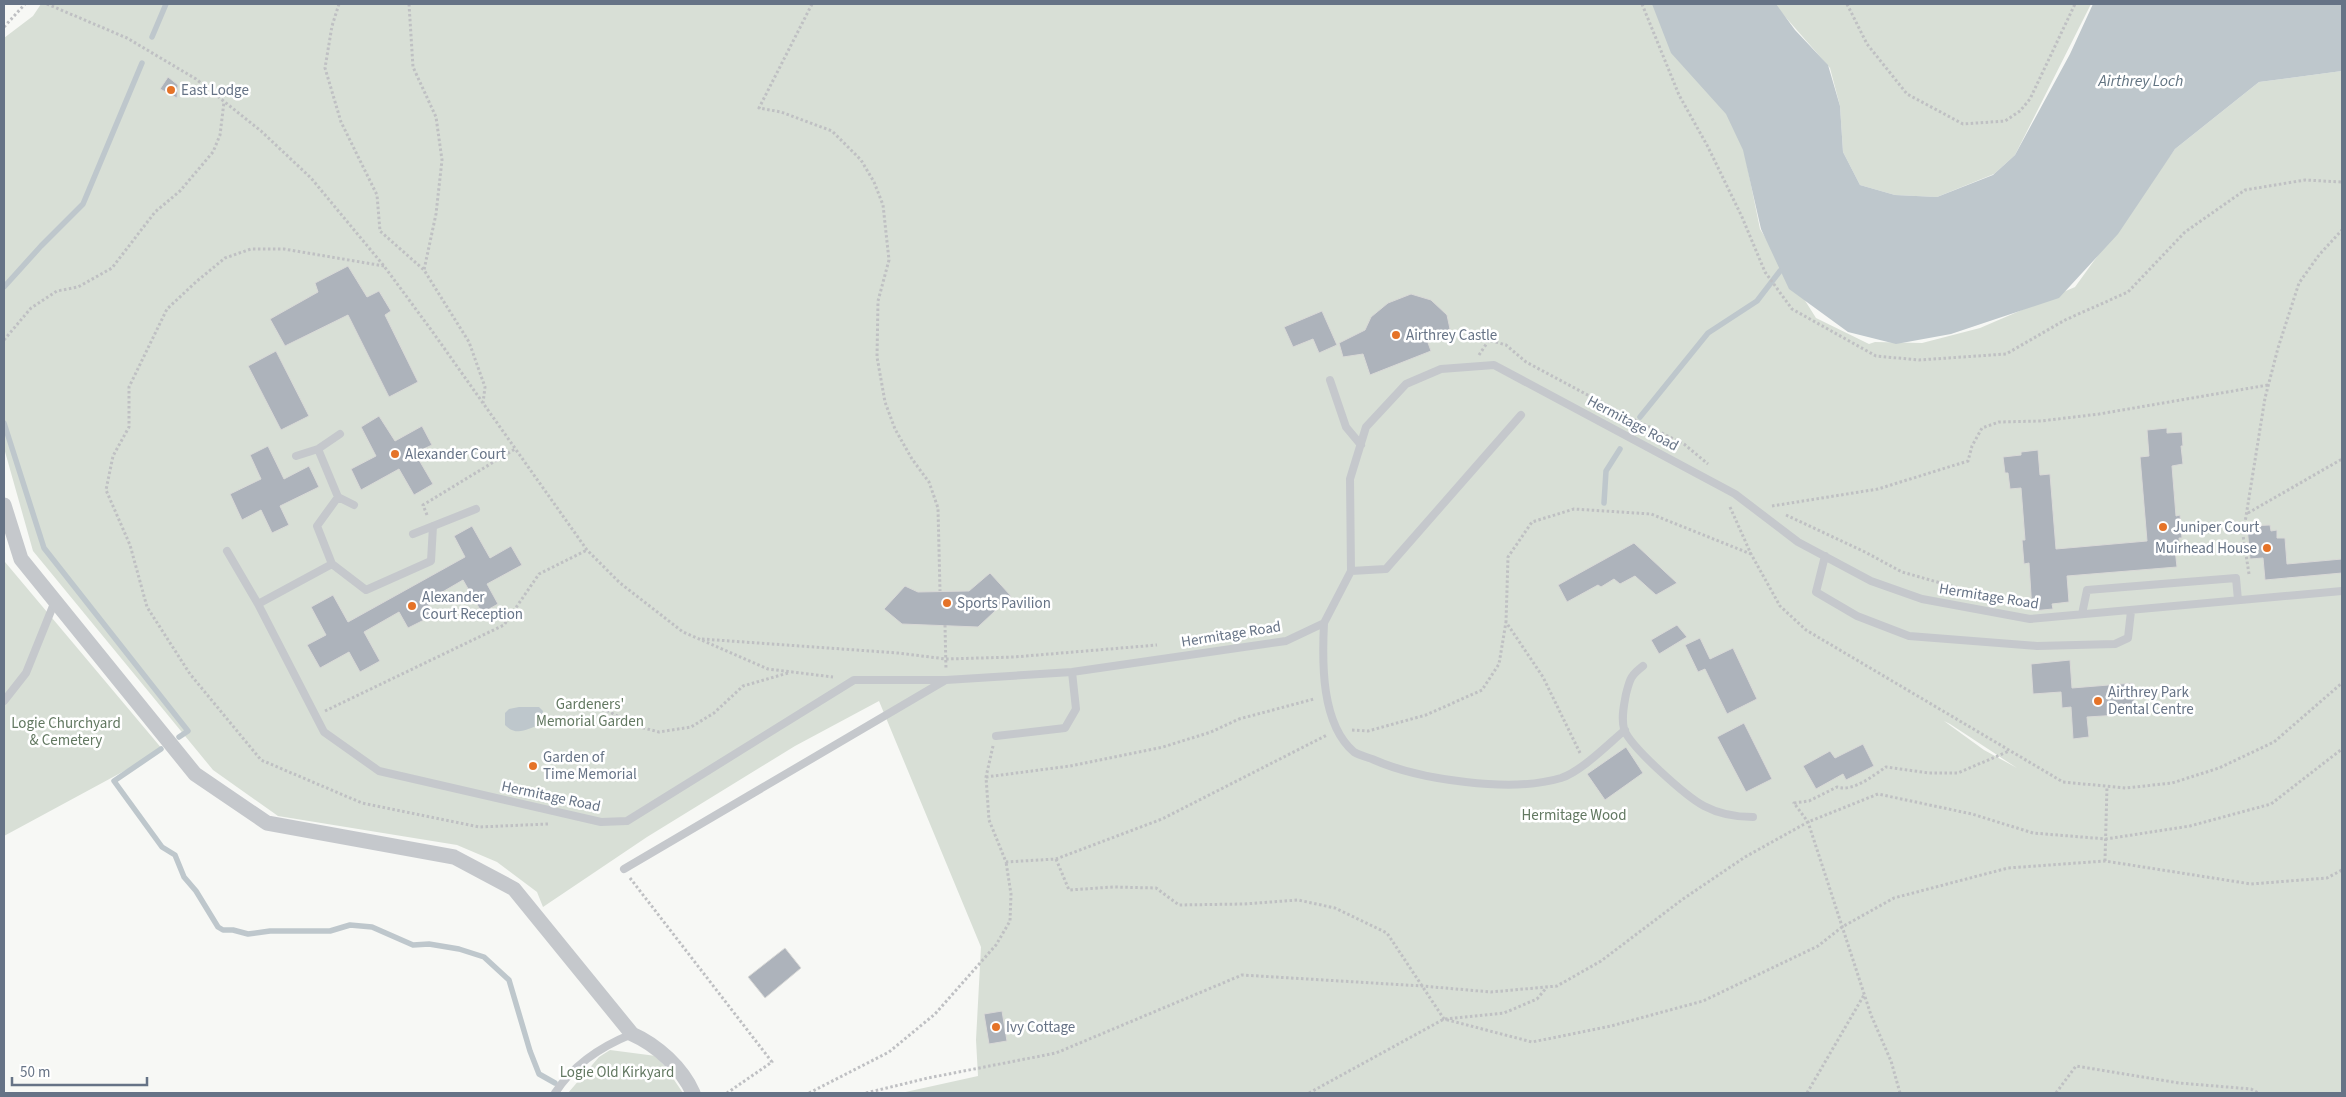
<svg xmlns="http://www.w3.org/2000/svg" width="2346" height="1097" viewBox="0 0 2346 1097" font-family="'Source Sans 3',sans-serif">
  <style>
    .green { fill: #d8dfd6; fill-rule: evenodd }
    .water { fill: #bec7cc }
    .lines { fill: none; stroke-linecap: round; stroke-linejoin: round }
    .stream { stroke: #bec7cc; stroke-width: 5.5 }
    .building { fill: #adb3bb; stroke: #d9d9d7 }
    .path { stroke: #bfc0c3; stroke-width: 3; stroke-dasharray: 2.5 2.5; stroke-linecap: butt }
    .lane { stroke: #c5c8cc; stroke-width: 8 }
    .street { stroke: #c5c8cc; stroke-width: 15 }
    .poi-dot { fill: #e57328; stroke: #fff; stroke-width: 2 }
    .labels { text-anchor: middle; stroke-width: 5; stroke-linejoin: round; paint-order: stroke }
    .poi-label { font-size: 15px; fill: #667386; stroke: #fff; text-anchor: start }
    .street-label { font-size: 15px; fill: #667386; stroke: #fff }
    .park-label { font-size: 15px; fill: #627861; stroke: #fff }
    .water-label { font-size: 16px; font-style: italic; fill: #627482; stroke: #fff }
  </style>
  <rect width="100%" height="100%" fill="#f7f8f5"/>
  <path class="green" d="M41 4H1668L1739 126 1760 229 1816 318 1869 344 1875 342 1922 343 1980 328 2075 287 2175 149 2259 82 2342 71V1093H901L978 1076 976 1040 981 947 879 701 795 746 647 837 543 907 537 892 497 862 457 845 278 816 213 770 33 551 4 448V38L33 16ZM1944 721 1950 724 2017 768 1984 750Z
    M1774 4H2091L2015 155 1994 174 1937 197 1895 195 1860 185 1843 152 1840 106 1830 68Z
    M4 557 5 562 163 750 4 836Z
    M610 1050 656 1056 666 1068 683 1093H568L599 1057Z"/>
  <path class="water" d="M1652 4H1776L1795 30 1828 65 1840 106 1843 152 1860 185 1895 195 1937 197 1993 175 2015 155 2070 54 2093 4H2342V71L2259 82 2175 149 2118 234 2059 298 1951 334 1896 344 1848 332 1789 289 1761 229 1743 150 1726 114 1671 53Z
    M539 707 543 711 541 724C527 729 517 737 505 725V713L509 709 519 707Z"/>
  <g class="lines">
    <path class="stream" d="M152 37 166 4
      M4 287 41 246 83 204 142 63
      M1640 417 1708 333 1757 301 1780 271
      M4 423 44 548 188 731 179 737
      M1604 503 1606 471 1620 449
      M161 749 114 781 162 847 175 855 184 877 196 891 218 927 223 930H233L248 934 270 931H330L350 925 372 927 413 945 429 944 459 949 484 957 509 980 530 1051 539 1074 555 1083"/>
  </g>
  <path class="building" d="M168 77 178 85 177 98 160 89Z
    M348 266 367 297 379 291 391 311 385 315 418 382 389 397 348 315 285 346 270 319 318 292 315 283Z
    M1411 294 1431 300 1447 315 1450 329 1427 340 1431 351 1370 375 1363 354 1343 357 1339 343 1365 330 1371 317 1388 303Z
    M1322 311 1337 345 1319 353 1313 339 1293 347 1284 327Z
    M276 351 309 416 281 430 248 366Z
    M379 416 395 441 422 426 432 445 415 453 433 484 414 495 399 469 361 490 351 469 376 456 361 427Z
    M2167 428V433L2182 432 2183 446H2181L2183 464 2172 466 2176 516 2180 515 2182 538H2179L2180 549H2175L2177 567 2067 576 2069 602 2052 604 2053 609 2032 611 2029 563 2024 564 2022 540H2025L2021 488 2010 489 2008 473H2005L2003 457 2021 455V452L2038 450 2040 475 2050 474 2056 549 2147 541 2140 457 2149 456 2147 430Z
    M268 446 284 479 309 466 319 487 280 506 289 525 272 533 261 510 242 520 230 494 261 479 250 455Z
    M2270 525 2271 531 2277 530V538H2285L2287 564 2342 559V573L2265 580 2263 558 2250 559 2247 526Z
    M472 526 490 558 511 546 522 565 487 584 498 604 482 613 463 580 427 601 434 615 408 628 399 612 364 632 380 661 360 672 349 652 320 668 307 645 326 635 311 607 333 595 348 622 465 557 454 536Z
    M1634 543 1677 583 1656 595 1635 576 1620 584 1614 579 1601 587 1598 585 1567 602 1558 585Z
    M990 573 1011 596 978 627 902 624 884 609 905 586 918 592 969 591Z
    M1677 625 1687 637 1659 654 1651 640Z
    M1700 638 1710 659 1733 648 1757 699 1727 714 1705 669 1698 672 1685 645Z
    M2070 660 2072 688 2133 683 2135 714 2087 717 2089 737 2073 739 2071 707 2062 708 2061 692 2033 694 2031 664Z
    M1744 723 1772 779 1746 792 1717 737Z
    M1863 744 1874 766 1846 780 1843 774 1816 789 1803 766 1830 751 1835 758Z
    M1626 747 1643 773 1605 800 1587 774Z
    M785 948 801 968 765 998 748 977Z
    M1002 1011 1007 1041 989 1044 984 1014Z"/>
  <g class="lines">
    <path class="path" d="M47 4 127 38 196 79 261 131 311 178 384 266 432 331 587 550 620 583 683 632 768 669 833 677
      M339 4 332 26 325 68 341 122 377 195 380 231 424 270
      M409 4 413 67 436 117 442 160 436 214 424 270 469 342 485 387 483 403
      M812 4 759 108 781 112 832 131 861 160 874 182 883 205 889 260 878 301 877 357 885 402 895 429 912 459 929 482 938 508 940 591
      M1642 4 1679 95 1708 147 1742 217 1765 272 1792 309 1876 356 1919 360 2006 354 2065 320 2128 292 2185 232 2245 190 2305 180 2342 182
      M1847 4 1867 44 1907 94 1963 124 2005 121 2020 111 2030 99 2075 4
      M4 27 25 4
      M384 266 284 249H251L225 258 197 281 167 309 129 387V427L113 456 106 490 130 545 147 607 190 674 261 760 362 803 479 827 548 824
      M4 340 31 308 57 291 78 287 112 268 155 212 180 191 213 152 220 135 224 102
      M1479 355 1489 340 1506 345 1526 362 1625 415 1684 444 1708 464
      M1772 506 1878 489 1968 461 1972 446 1982 428 1999 422 2041 421 2099 414 2268 385
      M1730 507 1751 554 1780 606 1806 630 2063 782 2126 788 2172 783 2219 768 2274 742 2342 683
      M2248 513 2342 459
      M427 515 423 505 515 449
      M1786 515 1865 552 1902 572 1990 597
      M2249 574 2243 535 2265 398 2278 348 2299 283 2319 255 2342 230
      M945 625 946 670
      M702 639 898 653 946 659 1014 657 1157 645
      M577 708 606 710 636 726 659 732 691 727 714 713 743 686 788 673
      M325 711 504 625 539 574 587 550
      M1352 730 1368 731 1426 715 1482 690 1499 664 1506 622
      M993 746 986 777 989 820 1006 862 1056 859 1162 819 1327 735
      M1580 753 1543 677 1506 622 1508 557 1532 522 1574 509 1651 514 1751 554
      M986 777 1070 766 1163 747 1211 732 1239 719 1314 699
      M1056 859 1069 890 1113 887 1156 888 1179 905 1244 904 1298 900 1335 908 1387 933 1444 1019 1532 1042 1611 1026 1703 1001 1818 946 1842 927 1894 898 2008 868 2105 861 2251 884 2327 878 2342 870
      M2105 861 2107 786
      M630 878 772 1062 727 1093
      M809 1093 889 1052 935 1014 996 945 1010 921 1011 894 1006 862
      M866 1093 928 1078 1056 1053 1242 975 1422 986 1491 992 1557 986 1601 961 1683 899 1745 857 1808 822 1878 794 1972 814 2033 833 2106 839 2190 826 2271 804 2342 749
      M1309 1093 1444 1019 1504 1013 1537 999 1547 987
      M1807 1093 1864 995
      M1900 1093 1891 1061 1871 1015 1808 822 1794 803 1809 801 1837 787C1854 792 1872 776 1886 767L1929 773H1958L2009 751
      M2056 1093 2076 1066 2179 1083 2251 1089 2258 1093"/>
    <path class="lane" d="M1330 380 1346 427 1361 445
      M296 456 318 449
      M338 497 318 449 340 434
      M354 505 338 497 317 526 332 564 366 590 431 561 433 526
      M413 534 476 509
      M227 551 258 604 324 732 379 771 601 822 627 821 854 680H946L1072 672 1286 641 1324 623 1351 571 1350 479 1366 427 1406 384 1441 369 1494 365 1735 494 1798 542 1871 581 1922 599 2030 619 2342 591
      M1825 556 1816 592 1857 616 1909 636 2037 646 2115 644 2128 638 2131 611
      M1351 571 1386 569 1521 415
      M258 604 332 564
      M2082 614 2087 590 2236 578 2238 600
      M1324 623C1322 662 1321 724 1354 752 1359 755 1366 757 1372 759 1419 780 1512 793 1561 778 1582 771 1608 744 1625 730
      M1643 666C1630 676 1630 679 1626 694 1624 705 1621 717 1624 729 1630 747 1687 797 1704 806 1719 814 1736 817 1753 817
      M4 701 26 673 55 601
      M996 736 1065 728 1076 709 1072 672
      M624 869 944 681
      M555 1093C573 1065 602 1046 632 1034"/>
    <path class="street" d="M4 505 21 559 195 774 267 823 454 857 514 889 632 1034C657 1045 682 1068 693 1093"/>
  </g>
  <g class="poi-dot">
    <circle cx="171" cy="90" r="5"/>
    <circle cx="1396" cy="335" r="5"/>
    <circle cx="395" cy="454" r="5"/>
    <circle cx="2163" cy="527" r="5"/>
    <circle cx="2267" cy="548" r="5"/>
    <circle cx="947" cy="603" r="5"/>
    <circle cx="412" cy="606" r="5"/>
    <circle cx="2098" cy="701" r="5"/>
    <circle cx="533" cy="766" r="5"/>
    <circle cx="996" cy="1027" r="5"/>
  </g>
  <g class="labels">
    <g class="poi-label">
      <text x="181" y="95">East Lodge</text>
      <text x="1406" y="340">Airthrey Castle</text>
      <text x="405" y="459">Alexander Court</text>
      <text x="2173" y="532">Juniper Court</text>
      <text x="2257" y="553" text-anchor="end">Muirhead House</text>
      <text x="422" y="602">Alexander<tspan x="422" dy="17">Court Reception</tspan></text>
      <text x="957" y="608">Sports Pavilion</text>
      <text x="2108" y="697">Airthrey Park<tspan x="2108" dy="17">Dental Centre</tspan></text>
      <text x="543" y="762">Garden of<tspan x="543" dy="17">Time Memorial</tspan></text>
      <text x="1006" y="1032">Ivy Cottage</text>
    </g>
    <g class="street-label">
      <text transform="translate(1633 423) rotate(28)" y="5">Hermitage Road</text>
      <text transform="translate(1989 596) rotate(9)" y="5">Hermitage Road</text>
      <text transform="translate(1231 634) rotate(-9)" y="5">Hermitage Road</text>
      <text transform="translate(551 796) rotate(12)" y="5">Hermitage Road</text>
    </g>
    <g class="park-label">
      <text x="590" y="709">Gardeners'<tspan x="590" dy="17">Memorial Garden</tspan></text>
      <text x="66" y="728">Logie Churchyard<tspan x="66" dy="17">&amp; Cemetery</tspan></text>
      <text x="1574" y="820">Hermitage Wood</text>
      <text x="617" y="1077">Logie Old Kirkyard</text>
    </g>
    <g class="water-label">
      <text x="2141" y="86">Airthrey Loch</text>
    </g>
  </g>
  <rect width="2346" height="1097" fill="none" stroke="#667386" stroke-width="10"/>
  <path d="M12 1077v8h135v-8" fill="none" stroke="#667386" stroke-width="2.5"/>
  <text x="20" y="1077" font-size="15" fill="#667386" stroke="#ffffff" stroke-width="4" paint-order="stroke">50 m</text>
</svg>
